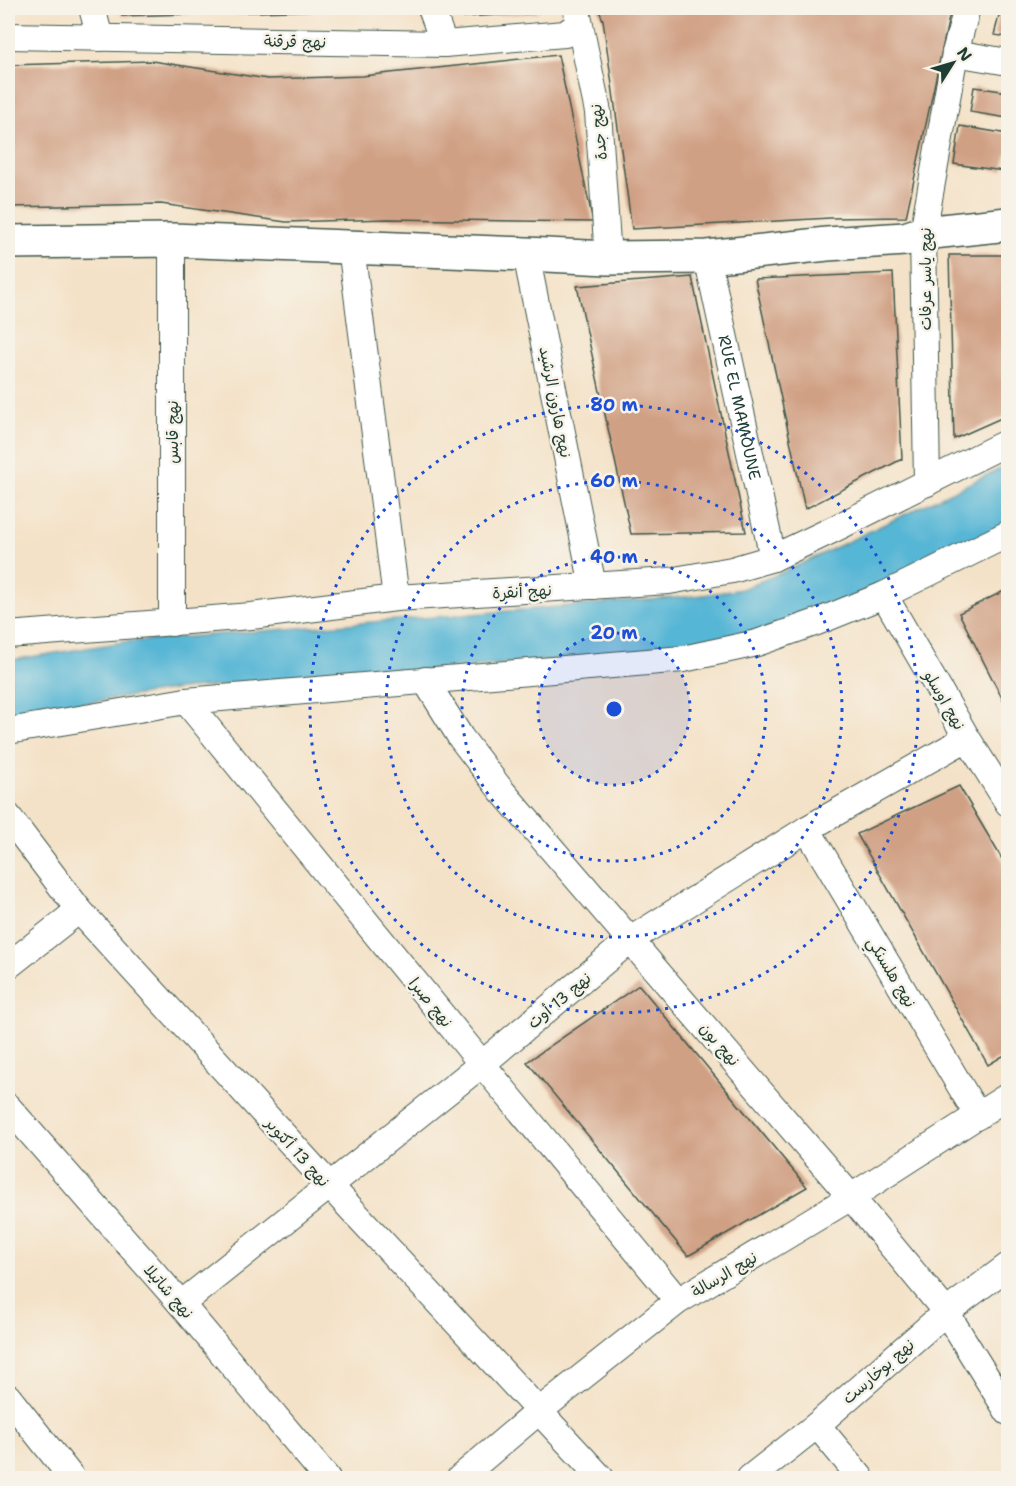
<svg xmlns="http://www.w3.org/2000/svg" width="1016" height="1486" viewBox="0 0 1016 1486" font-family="'Shantell Sans','Playpen Sans Arabic',sans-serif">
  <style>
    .water { fill: #57b6d5; stroke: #3b7a84; stroke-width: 1.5 }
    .building { fill: #d0a084 }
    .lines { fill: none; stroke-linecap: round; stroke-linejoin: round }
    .minor-casing { stroke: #3f564a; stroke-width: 28 }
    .major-casing { stroke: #3f564a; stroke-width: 36 }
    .minor { stroke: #fff; stroke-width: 26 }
    .major { stroke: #fff; stroke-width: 33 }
    .ring { fill: none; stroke: #1d4ed8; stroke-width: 3; stroke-dasharray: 3 6 }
    .labels { text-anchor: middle; stroke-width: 5; stroke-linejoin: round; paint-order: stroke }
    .street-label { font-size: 16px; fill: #1f3d34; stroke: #f7f3e8 }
    .centre { fill: #1d4ed8; stroke: #f7f3e8; stroke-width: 3 }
    .ring-label { font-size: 18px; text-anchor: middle; font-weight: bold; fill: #1d4ed8; stroke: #f7f3e8; stroke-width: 5; stroke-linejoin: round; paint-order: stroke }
  </style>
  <rect width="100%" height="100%" fill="#f7f3e8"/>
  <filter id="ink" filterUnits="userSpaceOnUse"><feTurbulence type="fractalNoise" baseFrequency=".0167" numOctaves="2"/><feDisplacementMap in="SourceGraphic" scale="12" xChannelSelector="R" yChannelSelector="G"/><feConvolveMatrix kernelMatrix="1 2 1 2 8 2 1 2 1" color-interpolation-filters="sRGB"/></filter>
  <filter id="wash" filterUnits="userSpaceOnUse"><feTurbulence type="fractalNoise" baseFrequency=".008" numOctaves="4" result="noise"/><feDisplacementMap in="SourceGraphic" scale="24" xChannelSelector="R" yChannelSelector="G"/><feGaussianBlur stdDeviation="1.35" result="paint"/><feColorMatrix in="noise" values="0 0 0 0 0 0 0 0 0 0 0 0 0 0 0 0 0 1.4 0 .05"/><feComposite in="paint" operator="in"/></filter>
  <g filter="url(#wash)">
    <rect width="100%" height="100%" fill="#f4e2c8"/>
    <path class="water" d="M1008 465V525L820 613 711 648 180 689 70 705 8 718V704L13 660 124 642 696 596 742 589 797 566Z"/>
    <g id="blocks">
      <path class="building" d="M120 8H360V9L122 16Z
        M460 8H536L538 13 463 17Z
        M598 8H951L906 217 830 218 632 229 603 20Z
        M1001 8H1008V37L994 35Z
        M558 55 593 222 388 219 286 222 161 204 8 207V65L152 61 268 79 362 76Z
        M974 87 1008 92V118L970 112Z
        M960 126 1008 134V154H1006L1003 171 954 164Z
        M949 255H1008V415L954 439Z
        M893 273 902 459 805 509 755 279Z
        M692 277 746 532 631 534 577 286Z
        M1008 589V710L959 613Z
        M959 786 1008 869V1053L988 1065 857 834Z
        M639 985 807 1187 688 1256 527 1062Z"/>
    </g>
  </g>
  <g filter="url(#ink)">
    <use href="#blocks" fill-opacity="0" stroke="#3f564a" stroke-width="1.5"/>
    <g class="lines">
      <defs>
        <g id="minor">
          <path d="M92 8 100 38"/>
          <path d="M431 8 444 44"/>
          <path d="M577 11 598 112 608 258"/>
          <path d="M8 36 444 44 565 34 579 24"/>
          <path d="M955 53 1008 62"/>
          <path d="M172 240V623"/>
          <path d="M351 247 396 598"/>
          <path d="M526 254 593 586"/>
          <path id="s1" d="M707 257 773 558"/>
          <path d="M927 483 923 233 955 53 967 8"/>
          <path d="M884 595 967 738 1008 803"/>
          <path d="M8 635 251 616 396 598 669 581 732 570 773 558 832 530 1008 442"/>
          <path d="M425 680 461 738 501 790 851 1197 946 1312 1008 1412"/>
          <path d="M186 701 482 1064 678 1301"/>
          <path d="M8 731 186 701 683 659 757 643 817 622 884 595 1008 534"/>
          <path d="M8 816 79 910 330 1186 601 1478"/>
          <path d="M807 829 978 1116"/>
          <path d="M8 966 79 910"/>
          <path d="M8 1107 181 1304 327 1478"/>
          <path d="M181 1304 482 1064 630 940 807 829 967 738"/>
          <path d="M8 1397 72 1478"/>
          <path d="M817 1425 861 1478"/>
          <path d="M460 1478 539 1411 678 1301 851 1197 1008 1096"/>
          <path d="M750 1478 817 1425 946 1312 1008 1266"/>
        </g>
        <path id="major" d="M8 242 172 240 526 254 608 258 707 257 827 244 905 239 923 233 1008 224"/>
      </defs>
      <use href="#minor" class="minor-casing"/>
      <use href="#major" class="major-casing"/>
      <use href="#minor" class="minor"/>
      <use href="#major" class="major"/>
    </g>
  </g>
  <circle cx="614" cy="709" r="76" fill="#1d4ed8" fill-opacity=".12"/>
  <g class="ring">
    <circle cx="614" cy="709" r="76"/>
    <circle cx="614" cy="709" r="152"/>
    <circle cx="614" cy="709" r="228"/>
    <circle cx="614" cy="709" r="304"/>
  </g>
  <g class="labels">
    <g class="street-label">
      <text transform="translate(295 41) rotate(1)" y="6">نهج قرقنة</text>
      <text transform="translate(598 132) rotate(-96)" y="6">نهج جدة</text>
      <text transform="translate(925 279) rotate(-90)" y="6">نهج ياسر عرفات</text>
      <text transform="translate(556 402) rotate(79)" y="6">نهج هارون الرشيد</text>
      <text dy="6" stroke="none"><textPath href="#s1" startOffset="154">RUE EL MAMOUNE</textPath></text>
      <text transform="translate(172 432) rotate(-90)" y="6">نهج قابس</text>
      <text transform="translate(522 591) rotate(-3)" y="6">نهج أنقرة</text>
      <text transform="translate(945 700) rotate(60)" y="6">نهج اوسلو</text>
      <text transform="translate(892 972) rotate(59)" y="6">نهج هلسنكي</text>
      <text transform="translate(559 1000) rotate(-40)" y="6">نهج 13 أوت</text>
      <text transform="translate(431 1002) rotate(51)" y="6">نهج صبرا</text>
      <text transform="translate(720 1044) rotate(49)" y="6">نهج بون</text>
      <text transform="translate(298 1152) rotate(48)" y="6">نهج 13 أكتوبر</text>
      <text transform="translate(724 1274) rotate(-31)" y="6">نهج الرسالة</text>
      <text transform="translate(169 1291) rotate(49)" y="6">نهج شاتيلا</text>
      <text transform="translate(878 1371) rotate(-41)" y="6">نهج بوخارست</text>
    </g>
  </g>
  <circle cx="614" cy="709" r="9" class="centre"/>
  <g class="ring-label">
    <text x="614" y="411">80 m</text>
    <text x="614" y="487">60 m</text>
    <text x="614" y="563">40 m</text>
    <text x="614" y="639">20 m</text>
  </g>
  <rect width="1016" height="1486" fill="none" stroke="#f7f3e8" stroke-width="30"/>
  <g transform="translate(953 63) rotate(53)" stroke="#f7f3e8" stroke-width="4.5" paint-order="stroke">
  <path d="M0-4.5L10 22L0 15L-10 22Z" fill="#1f3d34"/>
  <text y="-9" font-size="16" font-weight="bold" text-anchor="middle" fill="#1f3d34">N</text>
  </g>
</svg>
